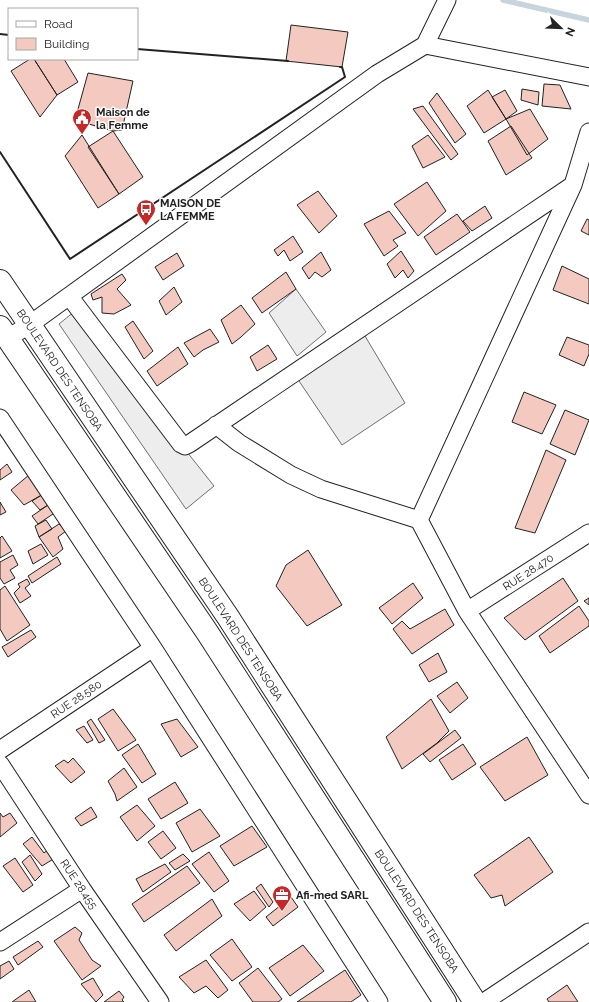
<svg xmlns="http://www.w3.org/2000/svg" width="589" height="1002" viewBox="0 0 589 1002" font-family="Raleway,sans-serif">
  <style>
    .parking { fill: #ededed; stroke: #6f6f6f }
    .lines { fill: none; stroke-linecap: round; stroke-linejoin: round }
    .stream { stroke: #c7d3dd; stroke-width: 5.5 }
    .building { fill: #f3c9c0; stroke: #222 }
    .street-casing { stroke: #222; stroke-width: 19 }
    .primary-casing { stroke: #222; stroke-width: 24 }
    .street { stroke: #fff; stroke-width: 17 }
    .primary { stroke: #fff; stroke-width: 22 }
    .wall { stroke: #222; stroke-width: 2 }
    .labels { text-anchor: middle; stroke-width: 3; stroke-linejoin: round; paint-order: stroke }
    .poi-label { font-size: 11px; font-weight: bold; fill: #222; stroke: #fff; text-anchor: start }
    .street-label { font-size: 11px; fill: #222; stroke: #fff }
  </style>
  <rect width="100%" height="100%" fill="#fff"/>
  <path class="parking" d="M296 289 326 332 297 356 269 313Z
    M75 311 214 486 186 509 59 324Z
    M365 336 405 403 342 445 297 378Z"/>
  <g class="lines">
    <path class="stream" d="M503 0 589 20"/>
  </g>
  <path class="building" d="M291 25 348 32 342 67 286 61Z
    M30 59H34L57 95 40 117 11 71Z
    M34 59H64L78 82 57 95Z
    M88 73 133 81 122 130 113 131 75 120Z
    M544 84 560 85 571 109 542 106Z
    M522 89 539 92 538 105 521 100Z
    M488 90 506 119 484 133 467 106Z
    M505 90 517 111 506 119 492 97Z
    M437 93 466 134 455 143 429 103Z
    M423 106 458 154 451 160 413 109Z
    M530 109 548 139 527 155 506 119Z
    M511 126 532 158 506 175 488 141Z
    M113 131 143 177 119 194 88 147Z
    M82 135 119 194 98 208 65 156Z
    M428 135 445 157 423 168 412 146Z
    M427 182 446 211 418 236 394 204Z
    M318 191 337 216 319 233 297 205Z
    M485 206 492 218 472 231 463 221Z
    M389 211 406 233 393 240 398 246 384 256 364 224Z
    M457 214 470 232 436 255 424 237Z
    M587 219 589 220V235L581 231Z
    M293 236 303 252 290 261 284 250 278 256 274 250Z
    M401 251 414 271 408 278 403 270 395 278 387 264Z
    M321 252 331 270 322 277 315 272 309 279 302 268Z
    M177 253 184 266 163 280 155 267Z
    M562 266 589 279V304L553 290Z
    M286 272 296 289 262 313 252 298Z
    M122 274 126 280 117 289 131 305 114 314 102 313V297L93 300 91 294Z
    M174 287 182 302 166 315 159 301Z
    M241 305 255 324 241 337 232 344 221 320Z
    M133 321 153 351 144 359 125 327Z
    M210 329 219 342 203 350 194 357 184 343Z
    M567 337 589 345V354L584 366 559 355Z
    M268 345 277 359 257 371 250 357Z
    M178 347 188 364 157 386 147 371Z
    M524 392 556 405 542 434 512 422Z
    M565 410 589 420 575 455 550 444Z
    M546 450 566 460 535 533 515 528Z
    M7 464 12 472 0 480V470Z
    M29 475 45 493 24 505 11 490Z
    M45 493 51 503 40 510 32 501Z
    M0 502 6 512 0 515Z
    M51 503 56 512 38 524 32 516Z
    M46 520 52 529 39 537 35 526Z
    M59 524 66 531 58 537 63 549 53 557 39 537Z
    M2 536 12 551 0 558V538Z
    M41 544 48 555 33 564 28 551Z
    M308 550 342 605 307 626 276 586 286 565Z
    M13 555 18 565 10 570 15 578 4 584 0 578V562Z
    M57 557 61 564 32 583 28 576Z
    M563 578 578 601 525 640 504 618Z
    M27 579 30 584 25 588 31 596 20 603 14 593 20 587 18 584Z
    M413 583 423 598 392 624 379 608Z
    M5 586 30 625 7 641 0 629V590Z
    M589 598V605L584 601Z
    M579 606 589 621V626L550 653 539 636Z
    M445 609 454 625 412 654 393 629 402 621 410 629Z
    M31 630 36 637 8 657 2 647Z
    M438 653 447 672 429 682 419 665Z
    M457 682 468 698 450 713 437 696Z
    M431 699 449 731 437 743 402 769 386 737Z
    M113 709 136 740 118 751 98 719Z
    M91 719 105 740 99 743 87 722Z
    M177 719 198 747 181 757 161 724Z
    M84 726 93 740 87 743 76 730Z
    M455 730 461 738 430 762 423 754Z
    M527 737 548 775 505 801 480 767Z
    M138 744 156 774 142 783 122 755Z
    M463 744 476 764 452 780 439 760Z
    M73 758 85 772 71 783 55 766 64 760 68 763Z
    M124 768 137 787 117 801 115 794 108 781Z
    M175 782 188 803 161 819 148 799Z
    M137 805 155 826 137 841 120 817Z
    M91 807 97 817 81 826 75 818Z
    M200 809 220 836 192 852 176 823Z
    M0 813 3 817 10 813 17 823 0 837Z
    M252 826 267 847 234 866 220 846Z
    M163 831 176 848 161 859 148 842Z
    M32 837 44 853 49 849 55 858 42 866 23 844Z
    M529 837 553 872 505 906 502 895 491 898 474 875Z
    M209 852 229 881 214 892 192 864Z
    M183 854 190 861 175 870 169 863Z
    M30 855 42 874 35 881 22 862Z
    M15 858 33 885 23 892 3 866Z
    M165 864 171 872 143 892 136 879Z
    M187 866 200 883 144 922 132 904Z
    M261 884 273 902 269 907 256 888Z
    M254 891 266 907 250 921 234 904Z
    M291 897 298 907 273 926 266 917Z
    M212 899 222 916 176 951 164 935Z
    M75 927 82 933 79 940 92 960 101 966 82 980 54 941Z
    M232 939 252 967 232 981 210 955Z
    M38 941 43 947 18 965 13 957Z
    M303 945 324 971 290 996 269 968Z
    M206 960 228 990 218 998 206 986 194 993 179 977Z
    M9 961 14 969 0 979V966Z
    M258 968 282 999 278 1002H253L239 983Z
    M345 970 361 995 351 1002H297Z
    M93 978 103 995 96 1002 81 984Z
    M567 985 578 1002H549L547 999Z
    M29 990 36 1002H12Z
    M119 991 124 997 122 1000 124 1002H104Z"/>
  <g class="lines">
    <defs>
      <path id="street" d="M425 45 447 0
        M69 296 181 444 185 446 189 444 573 185
        M8 338 29 325 377 74 425 45 589 77
        M0 418 153 648 379 1002
        M216 425 239 443 291 475 321 489 419 520 573 185 589 132
        M419 520 467 611 589 795
        M467 611 589 533
        M0 750 153 648
        M0 764 82 889 160 1002
        M0 942 82 889
        M484 1002 589 932"/>
      <path id="primary" d="M0 281 228 617 475 1002
        M0 327 207 632 445 1002"/>
    </defs>
    <use href="#street" class="street-casing"/>
    <use href="#primary" class="primary-casing"/>
    <use href="#street" class="street"/>
    <use href="#primary" class="primary"/>
    <path class="wall" d="M0 34 9 35
      M137 49 288 61
      M0 152 70 259 345 77 342 67H340"/>
  </g>
  <defs>
    <symbol id="civic-pin" viewBox="-11 -11 22 30"><path d="M0 17L-7.5 6A9.5 9.5 0 1 1 7.5 6Z" fill="#c62828" stroke="#fff"/><path d="M-.6-6.5H3V-4.5H.6V-3L4-1V1h2V6H-6V1h2V-1L-.6-3ZM-1.2 2.5V6h2.4V2.5Z" fill="#fff"/></symbol>
    <symbol id="bus-pin" viewBox="-11 -11 22 30"><path d="M0 17L-7.5 6A9.5 9.5 0 1 1 7.5 6Z" fill="#c62828" stroke="#fff"/><path d="M-5-6H5V4H4V6H2V4H-2V6H-4V4H-5ZM-3.5-4V0h7V-4ZM-3.5 1.2v1.5H-2V1.2ZM2 1.2v1.5H3.5V1.2Z" fill="#fff"/></symbol>
    <symbol id="office-pin" viewBox="-11 -11 22 30"><path d="M0 17L-7.5 6A9.5 9.5 0 1 1 7.5 6Z" fill="#c62828" stroke="#fff"/><path d="M-6-3h4V-5.5h4V-3h4V5H-6ZM-1-4.5V-3h2v-1.5ZM-6 0V1H6V0Z" fill="#fff"/></symbol>
  </defs>
  <g fill-rule="evenodd">
    <use href="#civic-pin" x="71" y="107" width="22" height="30"/>
    <use href="#bus-pin" x="135" y="198" width="22" height="30"/>
    <use href="#office-pin" x="271" y="884" width="22" height="30"/>
  </g>
  <g class="labels">
    <g class="poi-label">
      <text x="96" y="116">Maison de<tspan x="96" dy="13">la Femme</tspan></text>
      <text x="160" y="207">MAISON DE<tspan x="160" dy="13">LA FEMME</tspan></text>
      <text x="296" y="899">Afi-med SARL</text>
    </g>
    <g class="street-label">
      <text transform="translate(60 370) rotate(56)" y="4">BOULEVARD DES TENSOBA</text>
      <text transform="translate(528 572) rotate(-33)" y="4">RUE 28.470</text>
      <text transform="translate(241 639) rotate(57)" y="4">BOULEVARD DES TENSOBA</text>
      <text transform="translate(76 699) rotate(-34)" y="4">RUE 28.580</text>
      <text transform="translate(79 884) rotate(56)" y="4">RUE 28.455</text>
      <text transform="translate(417 911) rotate(57)" y="4">BOULEVARD DES TENSOBA</text>
    </g>
  </g>
  <rect x="8" y="8" width="130" height="52" fill="#ffffff" stroke="#a7a7a7"/>
  <rect x="16" y="21" width="20" height="6" fill="#ffffff" stroke="#a7a7a7"/>
  <text x="44" y="28" font-size="12" fill="#222222">Road</text>
  <rect x="16" y="38" width="20" height="12" fill="#f3c9c0" stroke="#a7a7a7"/>
  <text x="44" y="48" font-size="12" fill="#222222">Building</text>
  <g transform="translate(561 28) rotate(113)" stroke="#ffffff" stroke-width="3" paint-order="stroke">
  <path d="M0-3L7 15L0 10L-7 15Z" fill="#222222"/>
  <text y="-6" font-size="11" font-weight="bold" text-anchor="middle" fill="#222222">N</text>
  </g>
</svg>
